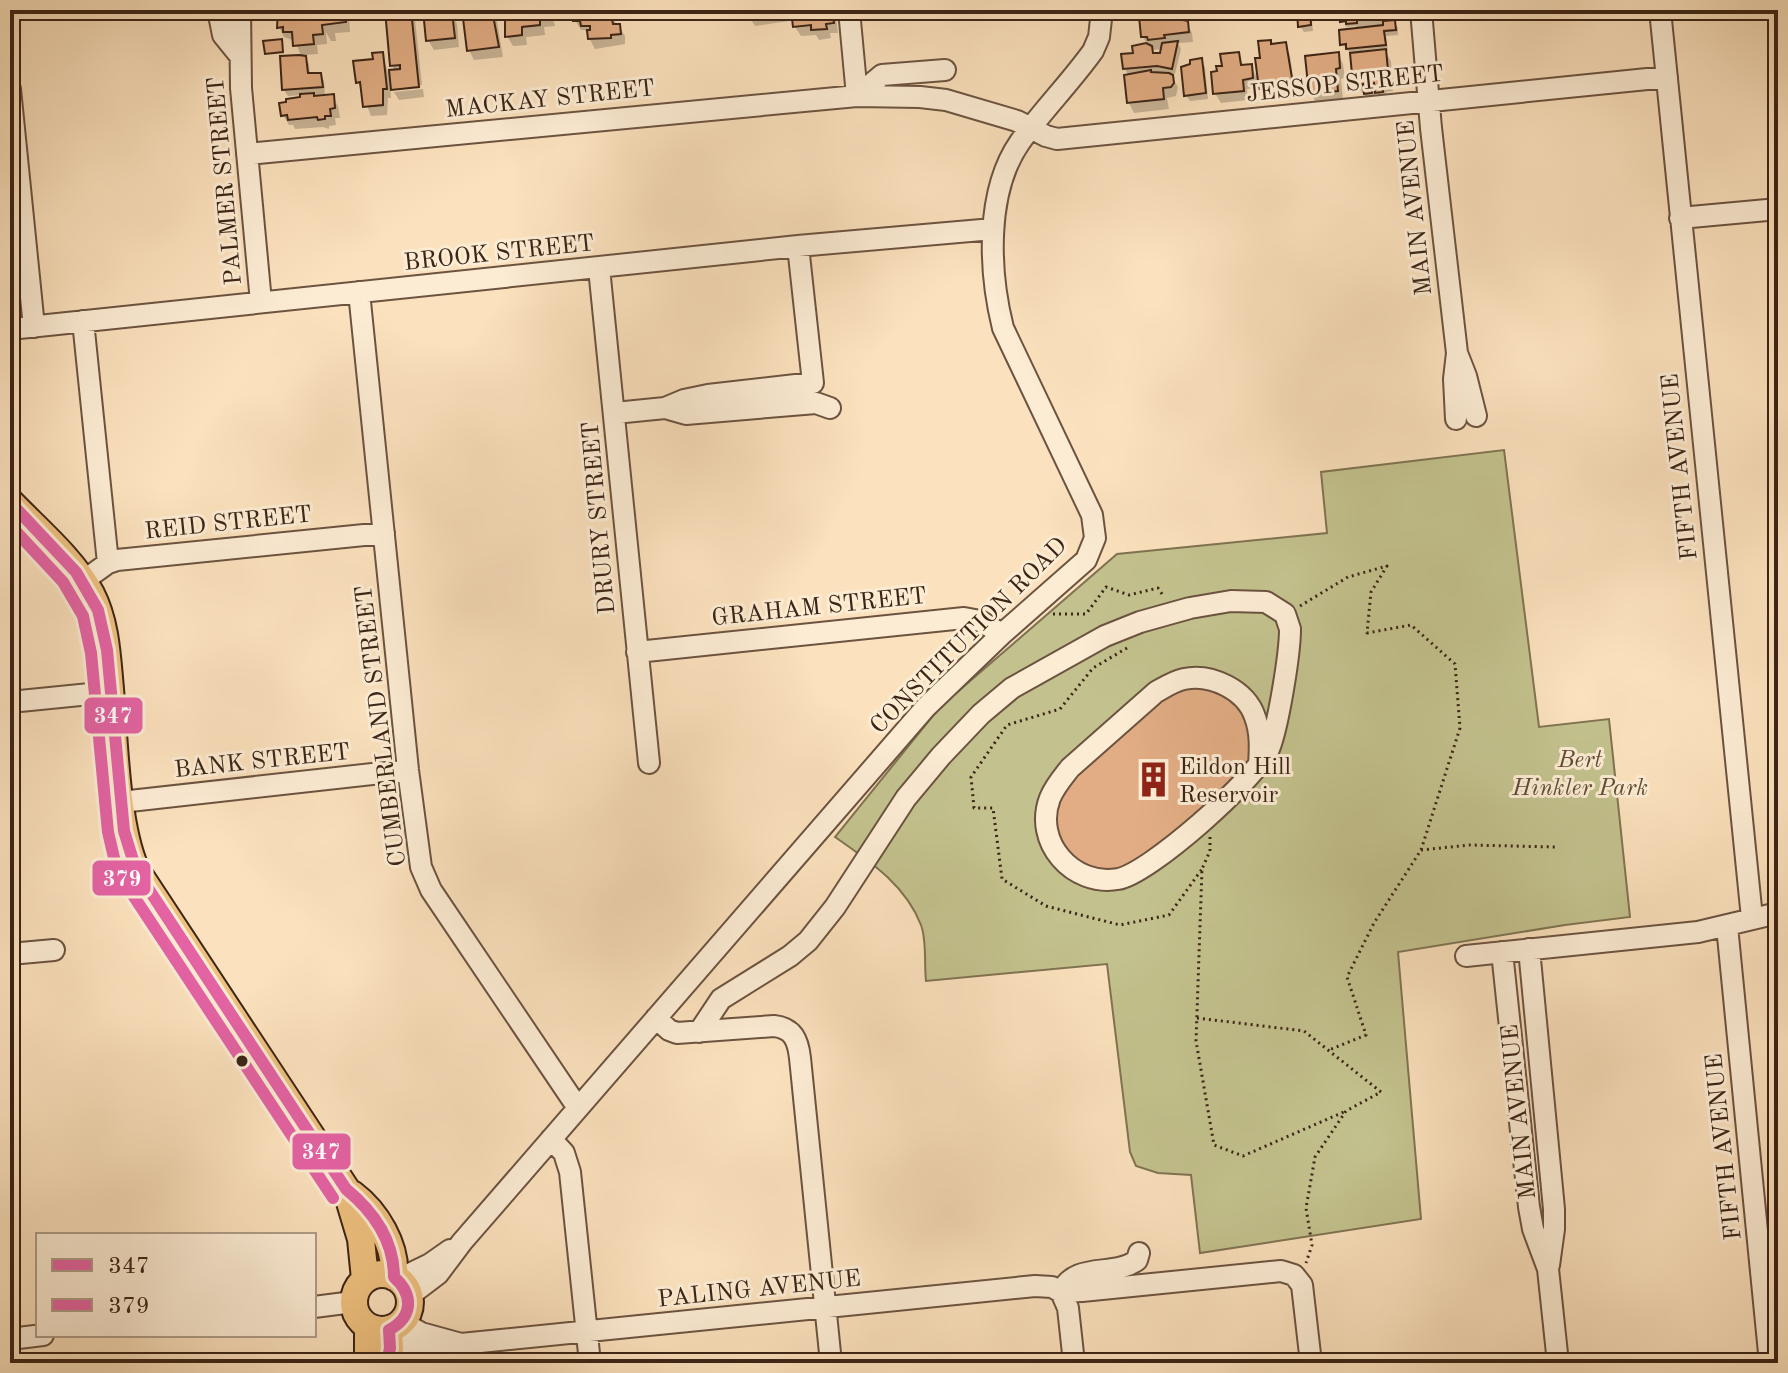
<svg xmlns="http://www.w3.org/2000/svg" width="1788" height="1373" viewBox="0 0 1788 1373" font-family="'Old Standard TT',serif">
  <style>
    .green { fill: #c3c28e; stroke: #807352; stroke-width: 2 }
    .shadow { fill: #0003; fill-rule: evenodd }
    .building { fill: #e2ad84; stroke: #3c2416; stroke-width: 2 }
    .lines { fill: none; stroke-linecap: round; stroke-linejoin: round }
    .minor-casing { stroke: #6c5340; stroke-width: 24 }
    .major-casing { stroke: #3c2416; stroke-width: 30 }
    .path { stroke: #3c2416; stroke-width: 3; stroke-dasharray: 2 4; stroke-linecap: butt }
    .minor { stroke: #fcecd4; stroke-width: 20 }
    .major { stroke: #eec07e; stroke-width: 26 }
    .bus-1-casing { stroke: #fcecd4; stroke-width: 18 }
    .bus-2-casing { stroke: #fcecd4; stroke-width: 18 }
    .bus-1 { stroke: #e463a4; stroke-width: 12 }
    .bus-2 { stroke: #e463a4; stroke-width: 12 }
    .bus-dot { fill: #3c2416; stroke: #fcecd4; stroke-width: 3 }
    .labels { text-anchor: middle; stroke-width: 6; stroke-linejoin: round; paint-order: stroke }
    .street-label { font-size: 24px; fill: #3c2416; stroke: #fcecd4 }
    .park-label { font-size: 24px; font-style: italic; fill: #5e4c34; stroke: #fcecd4 }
    .poi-label { font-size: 24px; fill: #3c2416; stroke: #fcecd4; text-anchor: start }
    .line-badge { stroke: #fcecd4; stroke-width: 3 }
    .badge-label { font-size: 22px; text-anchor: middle; font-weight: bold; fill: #fff }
  </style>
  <rect width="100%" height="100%" fill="#fbe1bd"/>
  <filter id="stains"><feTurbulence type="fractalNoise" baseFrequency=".0025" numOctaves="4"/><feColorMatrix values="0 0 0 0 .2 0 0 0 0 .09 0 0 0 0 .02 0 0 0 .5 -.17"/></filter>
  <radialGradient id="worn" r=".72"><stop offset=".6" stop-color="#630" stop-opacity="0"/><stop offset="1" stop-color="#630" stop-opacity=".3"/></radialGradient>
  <path class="green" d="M1504 450 1539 727 1609 719 1630 917 1565 925 1398 952 1421 1219 1200 1253 1191 1175 1158 1173 1136 1166 1130 1152 1107 964 926 981C924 964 927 941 921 925 905 884 869 861 835 837L940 707 1117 554 1327 533 1321 472Z"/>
  <path class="shadow" d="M289 10H346L349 14 350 32 335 33 336 41H331L326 32 327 44 317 45 318 54 304 55 309 64 310 75H320L324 81 325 96H332L338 106 340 118H335L336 125 329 126V129L323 127 295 129 293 125H289L283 115 303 99 302 95 288 96 284 90 302 58 295 41 284 37 279 27Z
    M387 10H414L422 85 394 88V92L390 84 391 98H388L387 115 371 116 358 82 382 54 388 72 395 71 392 65Z
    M425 10H450L457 24 459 47 434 50 428 40Z
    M464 10H551L555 26 544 27 545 35 526 37 527 45 513 46 507 36 506 15 496 16 503 57 474 60 469 50Z
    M575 10H613L616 26H619L625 36V44L595 49 585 30H581L575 20Z
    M697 10H725H723V18L702 20Z
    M745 10H788L789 21 755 26Z
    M800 10H835L838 33H830L831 38 819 40 816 35 801 36 795 27Z
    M1150 10H1178L1181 24 1187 23 1192 33 1193 42 1178 43 1181 49 1175 74 1155 72 1158 76 1170 74 1178 87 1176 96 1167 98 1169 109 1134 113 1129 103 1126 77 1129 76 1125 69 1135 55 1147 44 1143 37ZM1162 49 1161 55H1155L1152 50Z
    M1299 10H1311L1313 31 1304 32 1300 26Z
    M1341 10H1388L1389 23 1394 22 1398 28V35L1386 36 1388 51H1385L1391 61 1393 91 1386 92 1387 102H1382L1375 90 1376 103H1371L1355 84 1352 55 1342 44 1356 30V26L1346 27Z
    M1285 45 1290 55 1295 92 1266 98 1260 87 1247 89 1248 100 1221 103 1215 93 1224 67 1238 54 1244 67 1251 66 1260 83 1262 60 1272 46Z
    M1338 54 1343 64 1345 78 1341 79 1343 100 1316 103 1311 93Z
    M1201 61 1205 67 1208 99 1190 101 1186 95Z
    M423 89 424 97 399 100 394 92Z
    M1164 698 1252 785 1159 870 1141 881 1126 886 1072 778Z"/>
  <path class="building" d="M278 10H345L346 22 322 25 323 34 313 35 314 44 293 46 292 32H283V27L277 28Z
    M385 10H411L419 87 391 90 389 70 400 69V65L390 66Z
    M423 10 452 12 455 38 426 41Z
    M462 10H492L499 47 467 51Z
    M505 10H550L551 16 540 17V25L522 27V35L505 37Z
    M573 10H610L613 24H620L621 34 611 35V38L588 39 587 30H590V26H581L580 21H573Z
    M747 10H785V11L748 17Z
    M791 10H832L834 23 826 24 827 29 811 30V25L793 27Z
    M1144 10H1176L1177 19 1188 21 1189 32 1164 35 1165 38 1148 40 1147 37H1141L1139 16 1145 15Z
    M1297 10H1310L1311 25 1298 27Z
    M1339 10H1386L1387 17 1357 20V23L1346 24V21L1340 22Z
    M1395 20 1396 30 1384 31 1386 45 1346 49V44L1340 45 1339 30 1383 25V21Z
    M282 39 283 52 265 54 263 41Z
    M1271 40V44L1286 42 1292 78 1290 82 1259 89 1255 58H1260L1258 41Z
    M1178 41 1172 69 1157 66 1123 69 1121 54 1133 53 1132 46 1146 43 1152 46 1153 53H1160L1162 43Z
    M1386 49 1389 81 1382 82 1383 92 1375 93 1374 83 1371 84 1372 93 1364 94 1363 84 1353 85 1350 53Z
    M383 52 387 89H383V105L363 107 360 82 356 83 353 61 373 59 372 53Z
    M1239 52 1241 65 1252 64 1253 78 1243 80 1244 91 1213 94 1211 72 1217 71 1216 66H1222L1220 54Z
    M1339 52 1340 68 1336 69 1338 91 1309 94 1305 56Z
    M299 55 306 56 308 73H321L323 87 282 90 280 56Z
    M1202 58 1206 93 1184 96 1181 67 1190 64V60Z
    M1151 70V72L1169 73 1173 75 1174 83 1171 87 1163 88 1164 99 1127 103 1124 75Z
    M314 93V96L334 94 335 108 330 109 331 116H325V119L318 120 317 117 288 120 287 115 281 116 279 103 286 102V99L300 97V94Z
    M1196 685 1223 691 1246 714 1253 748 1250 761 1235 783 1133 868 1104 873 1077 863 1060 843 1054 818 1061 788 1173 691Z"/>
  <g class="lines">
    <defs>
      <path id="minor" d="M218 10 223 35 240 56
        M240 10 241 88 261 302
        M849 10 857 96
        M1421 10 1431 128 1457 353
        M1660 10 1752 918
        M10 89 34 327
        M857 96 882 75 945 70
        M247 154 857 96 920 97 946 100 1017 121 1046 136 1057 139 1667 77
        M1680 218 1778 209
        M599 268 649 763
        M359 292 408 770 421 867 431 890 578 1108
        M83 321 108 563
        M10 329 798 246 993 229
        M665 408 686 414 816 403 830 408
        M615 413 665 408 684 400 708 395 813 383 798 246
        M1456 419 1454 379 1457 353 1466 376 1476 416
        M83 581 108 563 117 560 384 533
        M637 652 964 618 980 621 1002 634
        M10 702 110 692
        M121 802 408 770
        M1727 926 1770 1363
        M1529 949 1554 1209V1229L1549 1265
        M1502 952 1529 1207 1533 1229 1548 1269 1558 1363
        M10 954 54 950
        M1466 956 1698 932 1778 913
        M656 1018 669 1030 677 1033 774 1026C793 1028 798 1040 800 1058L831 1363
        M699 1032 721 999 790 956 808 941 835 907 906 798 941 756 981 714 1012 688 1105 636 1140 622 1190 608 1231 601 1266 602 1285 614 1290 629C1290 654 1278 727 1269 749 1256 779 1149 874 1118 879 1073 887 1033 842 1050 798 1055 786 1063 777 1070 768L1156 692C1165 687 1174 681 1184 679 1211 673 1246 690 1255 717 1261 733 1260 749 1259 766
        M551 1139 564 1153 570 1172 590 1363
        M399 1279 430 1264 450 1250
        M1061 1292C1076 1261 1114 1278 1137 1260L1139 1253
        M1061 1292 1068 1308 1074 1363
        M409 1296 438 1274 462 1242 926 707 1002 634 1086 560 1095 538 1092 515 1003 328C989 272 985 192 1020 142 1042 111 1070 83 1093 51L1099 37 1102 10
        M314 1307 353 1302
        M402 1322 421 1333 461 1344
        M395 1327 404 1345C427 1355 439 1354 461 1344L1035 1286 1052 1287 1061 1292 1082 1291 1281 1271 1294 1275 1302 1285 1311 1363
        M10 1339 43 1335"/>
      <path id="major" d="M10 502C37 530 72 559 91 594 106 623 107 657 110 689 114 739 116 826 136 870L346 1189 361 1239 365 1279
        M352 1194C376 1212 397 1246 394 1277
        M354 1302a28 28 0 1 1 56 0a28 28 0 1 1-56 0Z
        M368 1327V1363
        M387 1363 390 1348 389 1330"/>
    </defs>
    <use href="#minor" class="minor-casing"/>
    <use href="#major" class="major-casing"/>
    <path class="path" d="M1300 606 1348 577 1387 566 1371 592 1367 633 1411 625 1455 664 1460 728 1421 850 1374 923 1347 977 1366 1035 1329 1050
      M1053 614H1086L1106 587 1129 595 1158 588 1164 597
      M1127 648 1093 668 1060 709 1007 725 971 777 974 808H993L1002 879 1046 906 1120 925 1169 915 1202 869
      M1210 837V851L1202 869 1196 1041 1214 1145 1243 1156 1346 1111
      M1421 850 1470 845 1555 847
      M1197 1018 1304 1031 1381 1092 1346 1111 1315 1157 1306 1208 1312 1245 1306 1263"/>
    <use href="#minor" class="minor"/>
    <use href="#major" class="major"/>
    <defs>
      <path id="bus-1" d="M10 502 76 572 98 610 107 650 124 831 136 870 346 1189C374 1212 394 1240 394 1277 414 1295 413 1317 389 1330L390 1348 387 1363"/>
      <path id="bus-2" d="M10 525 63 582 83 616 91 653 108 832 115 862 121 877 333 1198"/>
    </defs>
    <use href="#bus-1" class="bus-1-casing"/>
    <use href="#bus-2" class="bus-2-casing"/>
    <use href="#bus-1" class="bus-1"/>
    <use href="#bus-2" class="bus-2"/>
  </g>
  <defs>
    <symbol id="building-bare" viewBox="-9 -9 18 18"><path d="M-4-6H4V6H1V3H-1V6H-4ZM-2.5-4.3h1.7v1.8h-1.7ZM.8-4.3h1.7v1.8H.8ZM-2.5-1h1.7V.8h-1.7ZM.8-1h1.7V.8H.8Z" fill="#8f2418" stroke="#fcecd4" stroke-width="2.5" paint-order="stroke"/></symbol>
  </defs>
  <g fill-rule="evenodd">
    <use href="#building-bare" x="1128" y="754" width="51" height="51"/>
  </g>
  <circle class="bus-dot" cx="242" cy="1061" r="7"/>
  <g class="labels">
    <g class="street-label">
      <text transform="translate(1345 83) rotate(-6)" y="8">JESSOP STREET</text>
      <text transform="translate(550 98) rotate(-6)" y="8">MACKAY STREET</text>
      <text transform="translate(224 181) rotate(-95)" y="8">PALMER STREET</text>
      <text transform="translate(1414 208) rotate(-96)" y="8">MAIN AVENUE</text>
      <text transform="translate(499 252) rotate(-6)" y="8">BROOK STREET</text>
      <text transform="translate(1679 467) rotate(-96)" y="8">FIFTH AVENUE</text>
      <text transform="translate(598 518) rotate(-95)" y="8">DRURY STREET</text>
      <text transform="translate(228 522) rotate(-6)" y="8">REID STREET</text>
      <text transform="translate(819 606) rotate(-6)" y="8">GRAHAM STREET</text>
      <text transform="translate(968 635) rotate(-45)" y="8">CONSTITUTION ROAD</text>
      <text transform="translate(380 726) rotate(-97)" y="8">CUMBERLAND STREET</text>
      <text transform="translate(262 760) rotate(-6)" y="8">BANK STREET</text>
      <text transform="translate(1518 1112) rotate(-96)" y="8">MAIN AVENUE</text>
      <text transform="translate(1723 1147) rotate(-96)" y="8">FIFTH AVENUE</text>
      <text transform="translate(759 1288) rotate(-6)" y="8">PALING AVENUE</text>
    </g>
    <g class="park-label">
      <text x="1580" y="767">Bert<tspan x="1580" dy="28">Hinkler Park</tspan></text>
    </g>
    <g class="poi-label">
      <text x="1179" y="774">Eildon Hill<tspan x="1179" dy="28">Reservoir</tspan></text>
    </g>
  </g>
  <g class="line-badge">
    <rect x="83" y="696" width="61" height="39" rx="8" fill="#e463a4"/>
    <rect x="91" y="859" width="61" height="38" rx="8" fill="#e463a4"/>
    <rect x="291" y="1132" width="61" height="39" rx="8" fill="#e463a4"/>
  </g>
  <g class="badge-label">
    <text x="113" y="723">347</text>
    <text x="122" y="886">379</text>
    <text x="321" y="1159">347</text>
  </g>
  <rect width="1788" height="1373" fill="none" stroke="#fbe1bd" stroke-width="40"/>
  <rect x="12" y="12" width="1764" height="1349" fill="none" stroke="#3c2416" stroke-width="4"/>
  <rect x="20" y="20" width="1748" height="1333" fill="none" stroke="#3c2416" stroke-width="2"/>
  <rect x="36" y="1233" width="280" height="104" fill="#fcecd4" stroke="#af9c88" stroke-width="2"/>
  <rect x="52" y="1259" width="40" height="12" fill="#e463a4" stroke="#af9c88" stroke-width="2"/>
  <text x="108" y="1273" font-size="24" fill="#3c2416">347</text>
  <rect x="52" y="1299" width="40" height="12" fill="#e463a4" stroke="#af9c88" stroke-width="2"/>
  <text x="108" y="1313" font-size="24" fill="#3c2416">379</text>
  <rect width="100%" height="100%" filter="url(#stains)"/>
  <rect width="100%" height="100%" fill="url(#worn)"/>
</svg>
